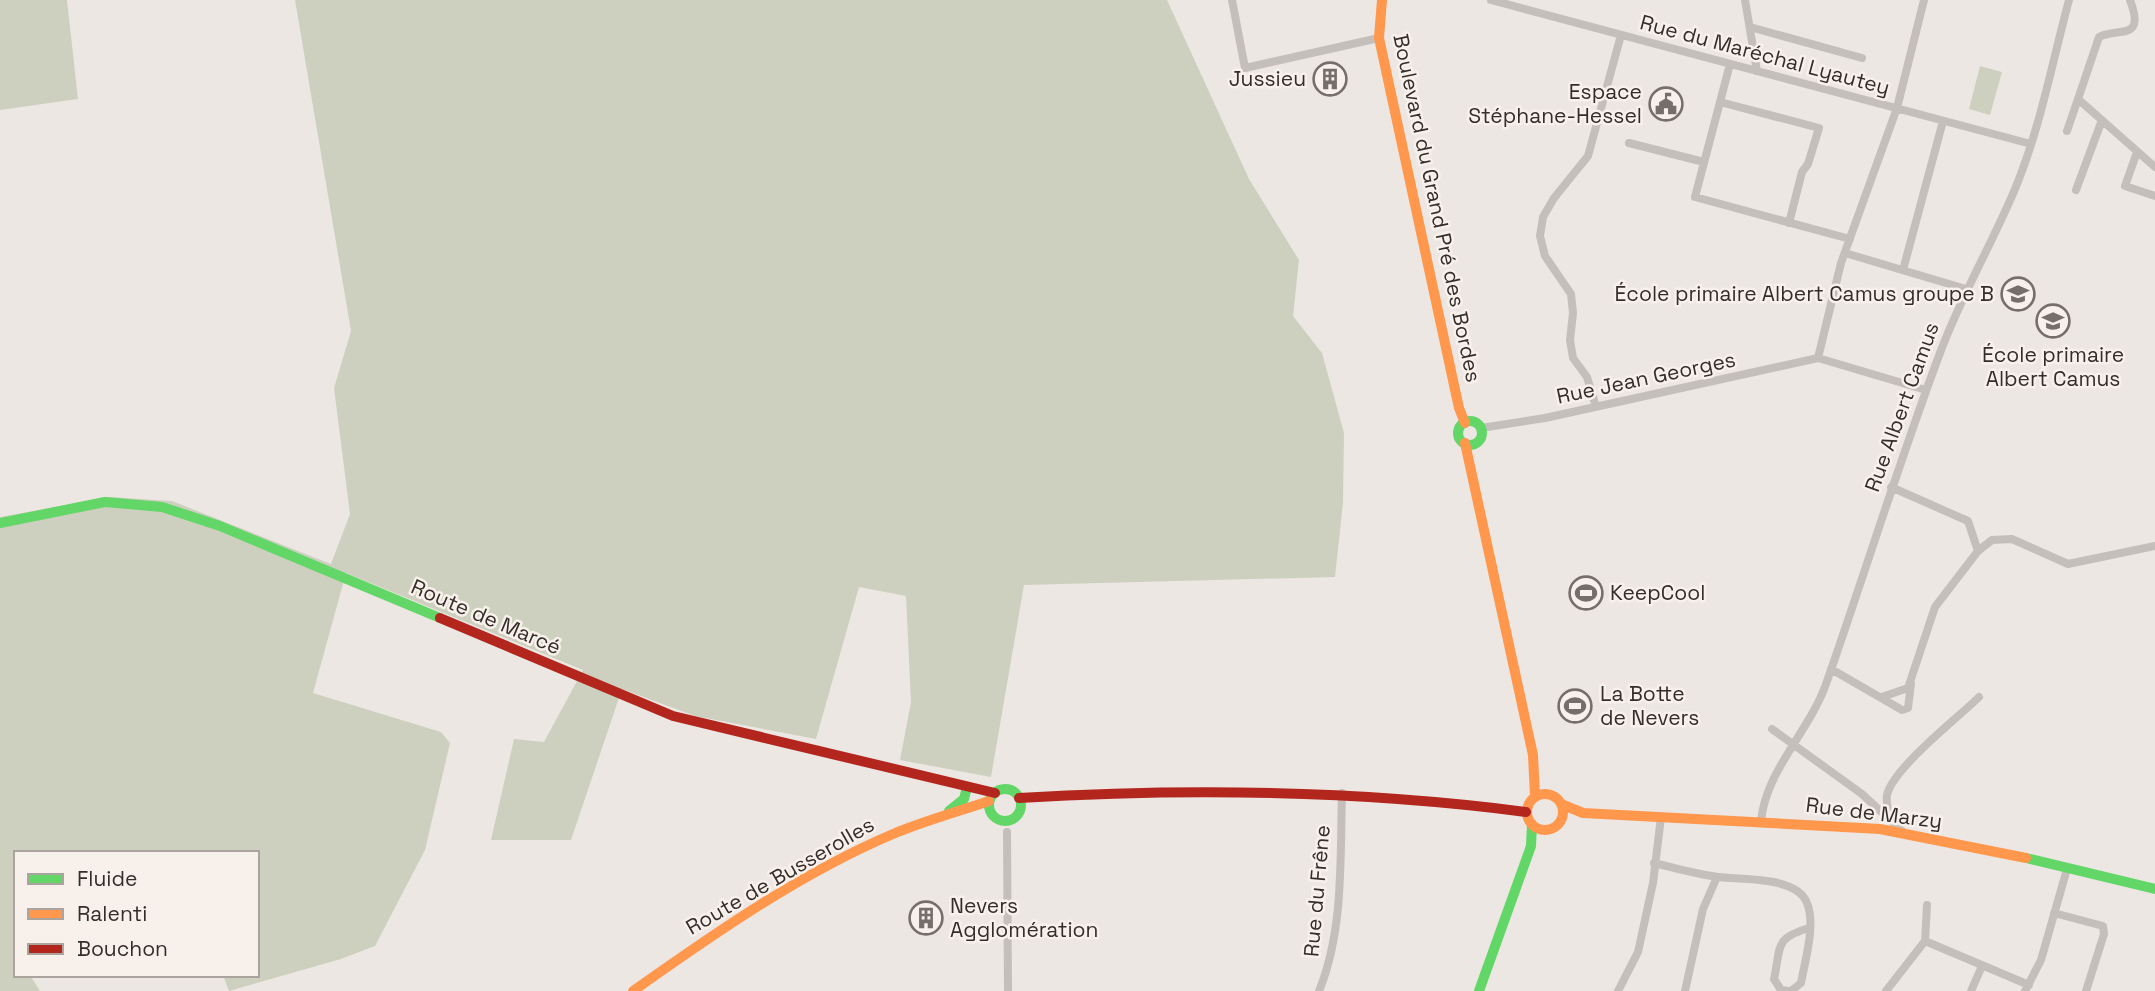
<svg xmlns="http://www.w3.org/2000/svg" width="2155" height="991" viewBox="0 0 2155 991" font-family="'Space Grotesk',sans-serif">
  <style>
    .green { fill: #ced0bf }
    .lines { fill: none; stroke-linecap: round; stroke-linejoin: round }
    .street { stroke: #c5bfbb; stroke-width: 8 }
    .fast { stroke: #63d668; stroke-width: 10 }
    .slow { stroke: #ff974d; stroke-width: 10 }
    .jam { stroke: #b3261e; stroke-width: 10 }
    .labels { text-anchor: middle; stroke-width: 5; stroke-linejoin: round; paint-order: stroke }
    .street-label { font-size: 21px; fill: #352d2a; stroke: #f8f1eb }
    .poi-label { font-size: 21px; fill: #352d2a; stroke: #f8f1eb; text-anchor: end }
  </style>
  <rect width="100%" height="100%" fill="#ece7e3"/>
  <path class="green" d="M0 0H67L78 99 0 110Z
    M295 0H1167L1249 179 1299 260 1293 316 1322 353 1344 433 1343 503 1335 577 1024 585 991 777 900 760 911 702 906 596 859 587 816 739 695 716 622 689 571 840H491L514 739 544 742 583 670 346 573 313 693 441 732 450 743 425 850 375 946 341 959 229 991 223 975H257V853H16V975H30L40 991H0V517L110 497 172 501 331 564 350 514 334 388 351 331Z
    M1980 66 2002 72 1990 115 1969 109Z"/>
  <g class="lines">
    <path class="street" d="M1232 0 1245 68 1379 38
      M1491 0 2031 144
      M1745 0 1757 71
      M2130 0C2146 42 2118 27 2099 37L2078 99 2155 167
      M1750 27 1862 58
      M1730 64 1695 197 1850 239
      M1720 102 1819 128 1808 164 1802 172 1789 223
      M2067 131 2078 99
      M1629 143 1704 162
      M2137 152 2125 186 2155 196
      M2076 190 2102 120
      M1845 253 1966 289
      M1903 270 1943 121
      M1818 358 1841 263 1897 108 1924 0
      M1818 358 1926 390
      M1596 407 1587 377 1573 358 1570 340 1573 313 1571 294 1545 256 1540 236 1543 217 1554 198 1588 156 1621 35
      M1481 428 1545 418 1818 358
      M1891 487 1968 521 1978 551
      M1831 669 1902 710 1908 708 1911 684
      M1882 697 1908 688 1935 607 1978 551 1992 540 2012 539 2068 564 2155 546
      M1772 729 1862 794 1904 833
      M1889 817C1888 810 1886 802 1887 795 1893 768 1958 718 1979 697
      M1761 821C1766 770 1809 732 1826 684 1865 573 1899 462 1940 353 1961 296 1992 244 2015 189 2040 129 2052 63 2069 0
      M1007 832 1008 991
      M1654 863C1675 868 1696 874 1718 877 1741 880 1797 876 1807 903 1816 925 1805 960 1801 983L1791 991
      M2054 913 2103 926 2104 934 2086 991
      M1925 941 1927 905
      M1319 991C1344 930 1340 858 1342 793
      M1618 991 1638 952 1653 883 1661 817
      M1685 991 1703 909 1717 877
      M1789 991 1781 990 1774 979C1781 947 1774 938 1809 928
      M1886 991 1925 941 2029 985
      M1971 991 1982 966
      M2025 991 2041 960 2067 869"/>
    <path class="fast" d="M1458 433a12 12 0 1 1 24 0a12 12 0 1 1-24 0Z
      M0 523 105 502 162 507 220 526 440 618
      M989 805a16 16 0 1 1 32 0a16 16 0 1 1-32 0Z
      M949 811 964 799 967 787
      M2026 858 2155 889
      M1479 991 1531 846 1532 824"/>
    <path class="slow" d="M1382 0 1379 38 1459 408 1465 423
      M1465 443 1533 755 1535 796
      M1527 812a18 18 0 1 1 36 0a18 18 0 1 1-36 0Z
      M1561 804 1583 813 1880 829 2026 858
      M633 991C715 933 801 873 893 834 924 821 957 812 989 801"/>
    <path class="jam" d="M440 618 673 716 995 793
      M1019 798C1189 788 1357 790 1526 812"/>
  </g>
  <defs>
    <symbol id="building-ring" viewBox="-11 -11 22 22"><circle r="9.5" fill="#f8f1eb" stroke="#756e6b" stroke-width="1.5"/><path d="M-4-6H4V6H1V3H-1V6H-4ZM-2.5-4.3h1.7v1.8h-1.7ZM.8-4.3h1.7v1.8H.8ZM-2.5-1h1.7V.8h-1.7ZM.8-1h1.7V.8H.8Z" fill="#756e6b"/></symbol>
    <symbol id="civic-ring" viewBox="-11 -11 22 22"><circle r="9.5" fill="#f8f1eb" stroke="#756e6b" stroke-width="1.5"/><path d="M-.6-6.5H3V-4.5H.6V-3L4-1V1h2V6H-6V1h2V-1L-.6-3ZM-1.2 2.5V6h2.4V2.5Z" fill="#756e6b"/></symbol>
    <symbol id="school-ring" viewBox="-11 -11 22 22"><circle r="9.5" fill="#f8f1eb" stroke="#756e6b" stroke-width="1.5"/><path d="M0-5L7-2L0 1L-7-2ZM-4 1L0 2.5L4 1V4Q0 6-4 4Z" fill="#756e6b"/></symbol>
    <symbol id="stadium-ring" viewBox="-11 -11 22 22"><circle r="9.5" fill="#f8f1eb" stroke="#756e6b" stroke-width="1.5"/><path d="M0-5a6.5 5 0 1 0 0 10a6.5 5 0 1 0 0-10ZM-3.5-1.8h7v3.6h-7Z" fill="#756e6b"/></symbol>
  </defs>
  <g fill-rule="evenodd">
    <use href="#building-ring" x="1311" y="60" width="38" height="38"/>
    <use href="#civic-ring" x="1647" y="85" width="38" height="38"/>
    <use href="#school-ring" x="1999" y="275" width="38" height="38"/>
    <use href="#school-ring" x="2034" y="302" width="38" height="38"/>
    <use href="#stadium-ring" x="1567" y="574" width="38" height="38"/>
    <use href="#stadium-ring" x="1556" y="687" width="38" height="38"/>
    <use href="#building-ring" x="907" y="899" width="38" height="38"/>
  </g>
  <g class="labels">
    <g class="street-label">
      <text transform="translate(1765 55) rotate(15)" y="7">Rue du Maréchal Lyautey</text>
      <text transform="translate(1437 208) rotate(78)" y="7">Boulevard du Grand Pré des Bordes</text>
      <text transform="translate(1646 378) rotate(-12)" y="7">Rue Jean Georges</text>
      <text transform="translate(1902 407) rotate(-70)" y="7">Rue Albert Camus</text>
      <text transform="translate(486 617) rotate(23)" y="7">Route de Marcé</text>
      <text transform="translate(1874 813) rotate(7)" y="7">Rue de Marzy</text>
      <text transform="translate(780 876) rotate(-30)" y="7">Route de Busserolles</text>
      <text transform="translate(1317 891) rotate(-85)" y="7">Rue du Frêne</text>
    </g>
    <g class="poi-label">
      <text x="1306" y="86">Jussieu</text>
      <text x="1642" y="99">Espace<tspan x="1642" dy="24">Stéphane-Hessel</tspan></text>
      <text x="1994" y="301">École primaire Albert Camus groupe B</text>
      <text x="2053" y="362" text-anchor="middle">École primaire<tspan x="2053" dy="24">Albert Camus</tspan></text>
      <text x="1610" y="600" text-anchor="start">KeepCool</text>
      <text x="1600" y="701" text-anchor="start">La Botte<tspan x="1600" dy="24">de Nevers</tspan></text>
      <text x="950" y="913" text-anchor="start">Nevers<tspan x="950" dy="24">Agglomération</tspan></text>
    </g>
  </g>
  <rect x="14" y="851" width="245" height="126" fill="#f8f1eb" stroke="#aaa39e" stroke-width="2"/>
  <rect x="28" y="874" width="35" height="10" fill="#63d668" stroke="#aaa39e" stroke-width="2"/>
  <text x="77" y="886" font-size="21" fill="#352d2a">Fluide</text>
  <rect x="28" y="909" width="35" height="10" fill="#ff974d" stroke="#aaa39e" stroke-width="2"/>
  <text x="77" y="921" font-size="21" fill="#352d2a">Ralenti</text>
  <rect x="28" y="944" width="35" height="10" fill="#b3261e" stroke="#aaa39e" stroke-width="2"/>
  <text x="77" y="956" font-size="21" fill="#352d2a">Bouchon</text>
</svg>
